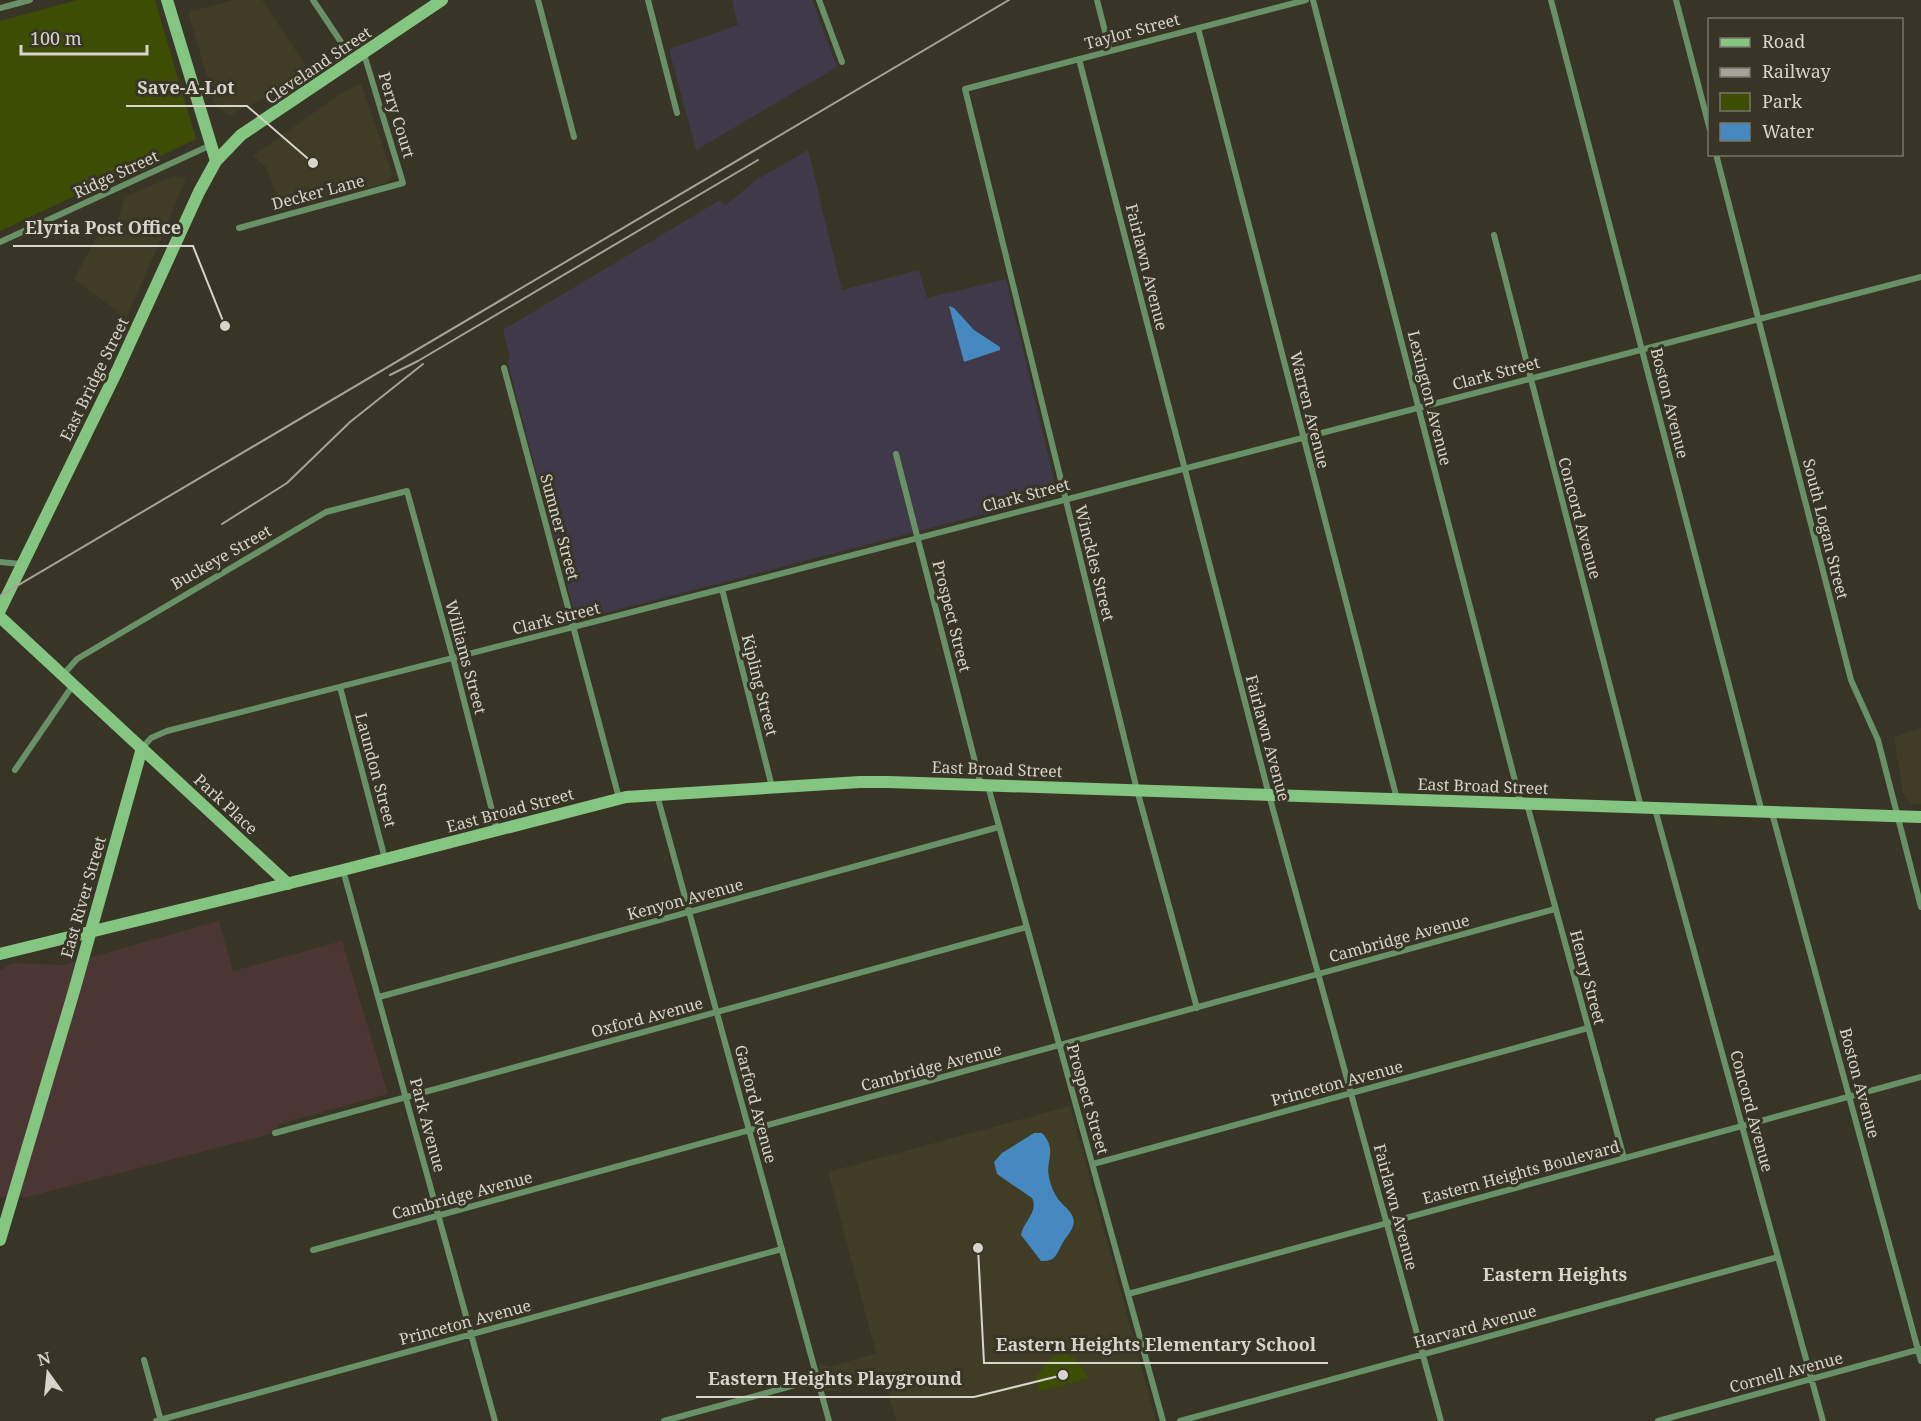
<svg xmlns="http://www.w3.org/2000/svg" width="1921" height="1421" viewBox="0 0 1921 1421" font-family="'Noto Serif',serif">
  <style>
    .built { fill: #403c26 }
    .industrial { fill: #3f394a }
    .medical { fill: #4b3634 }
    .green { fill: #3d4d04 }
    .water { fill: #4688c0 }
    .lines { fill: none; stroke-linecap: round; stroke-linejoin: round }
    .street { stroke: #699167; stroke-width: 6 }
    .secondary { stroke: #84c581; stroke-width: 12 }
    .rail { stroke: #a5a398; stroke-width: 2 }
    .labels { text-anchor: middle; stroke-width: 6; stroke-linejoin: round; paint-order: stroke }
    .street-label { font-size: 16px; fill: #d6d4cb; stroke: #383526 }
    .neighbourhood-label { font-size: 18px; font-weight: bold; fill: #d6d4cb; stroke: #383526 }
    .leader { fill: none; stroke: #d6d4cb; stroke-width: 2 }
    .callout-dot { fill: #d6d4cb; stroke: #383526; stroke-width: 2 }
    .callout-label { font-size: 18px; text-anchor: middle; font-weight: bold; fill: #d6d4cb; stroke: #383526; stroke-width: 6; stroke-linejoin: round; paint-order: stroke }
  </style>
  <rect width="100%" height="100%" fill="#383526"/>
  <path class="built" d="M234 0H262L306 66 303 73 289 86 230 115 216 107 188 12Z
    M361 84 393 175 386 183 281 211 267 168 253 156 343 92Z
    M174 176 186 177 160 242 126 318 74 279 96 238 116 225 125 197Z
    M1921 728V804H1911L1903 793 1894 737Z
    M1070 1106 1156 1421H896L884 1376 833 1391H825L818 1363 830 1367 876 1353 828 1172Z"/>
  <path class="industrial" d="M732 0H812L837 67 696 150 669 49 738 25Z
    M808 150 842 290 919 270 927 298 1006 279 1054 479V488L1045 498 582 619 575 613 551 529 507 360 510 359 503 330 720 200 725 206 756 180Z"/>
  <path class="medical" d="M219 921 233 971 342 941 388 1094 279 1124 274 1133 27 1197H0V971L12 963 63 965Z"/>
  <path class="green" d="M78 0H155L196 139 0 231V21Z
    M1064 1353 1075 1358 1089 1378 1040 1391 1036 1378C1044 1366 1048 1355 1064 1353Z"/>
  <path class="water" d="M949 306 954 308 974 330 1000 347V350L964 362Z
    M1034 1133H1042C1058 1150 1045 1161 1049 1177 1050 1184 1054 1193 1058 1199 1064 1207 1077 1214 1073 1226 1071 1233 1064 1239 1061 1246 1056 1256 1054 1262 1041 1261L1021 1235C1023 1222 1039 1212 1032 1198L997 1174 994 1162 1002 1153Z"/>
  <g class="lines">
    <path class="street" d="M313 0 353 60
      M538 0 574 137
      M648 0 677 113
      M819 0 842 62
      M1097 0 1110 51
      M1313 0 1521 804
      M1551 0 1762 812
      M1676 0 1710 130
      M0 8 30 0
      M1198 28 1397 799
      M1079 59 1269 795 1441 1421
      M1716 154 1851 680 1878 740 1921 907
      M239 228 403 183 364 54
      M1494 235 1641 807
      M0 242 211 145
      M504 368 619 798
      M896 454 981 785
      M0 562 21 564
      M722 589 772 787
      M63 675 77 659 326 512 407 491 453 658 497 830
      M340 687 385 859
      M142 748 151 738 167 731 722 589 1921 277
      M15 770 73 685
      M988 786 1163 1421
      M657 795 829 1421
      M1527 804 1624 1158
      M1655 809 1823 1421
      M1772 813 1921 1361
      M343 870 495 1421
      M379 997 999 827
      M1197 1008 1137 790 965 89 1306 0
      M275 1133 1027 927
      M1093 1164 1588 1028
      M313 1250 1555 909
      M1128 1294 1921 1077
      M144 1360 161 1421
      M156 1421 782 1249
      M664 1421 817 1379
      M1180 1421 1778 1257
      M1658 1421 1921 1349"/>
    <path class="secondary" d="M167 0 216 161
      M0 610 117 371 199 192 216 161 241 135 442 0
      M0 617 288 884
      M0 954 343 870 626 797 860 782H889L1921 817
      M0 1240 74 991 142 748"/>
    <path class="rail" d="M390 375 418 361 758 160
      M222 524 287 483 350 422 423 364
      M0 596 1009 0"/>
  </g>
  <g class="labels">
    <g class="street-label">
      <text transform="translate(1132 31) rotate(-15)" y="6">Taylor Street</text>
      <text transform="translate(318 65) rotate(-34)" y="6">Cleveland Street</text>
      <text transform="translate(397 115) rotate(73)" y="6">Perry Court</text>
      <text transform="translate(116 174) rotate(-25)" y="6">Ridge Street</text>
      <text transform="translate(318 192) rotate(-15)" y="6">Decker Lane</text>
      <text transform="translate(1147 267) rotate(76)" y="6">Fairlawn Avenue</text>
      <text transform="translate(1496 373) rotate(-15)" y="6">Clark Street</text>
      <text transform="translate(94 379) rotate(-64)" y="6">East Bridge Street</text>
      <text transform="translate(1430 398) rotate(76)" y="6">Lexington Avenue</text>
      <text transform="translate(1670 403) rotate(76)" y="6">Boston Avenue</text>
      <text transform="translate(1310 410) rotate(76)" y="6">Warren Avenue</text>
      <text transform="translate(1026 495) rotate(-15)" y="6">Clark Street</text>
      <text transform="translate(1580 518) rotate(75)" y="6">Concord Avenue</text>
      <text transform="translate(560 527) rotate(75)" y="6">Sumner Street</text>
      <text transform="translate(1826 529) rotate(76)" y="6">South Logan Street</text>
      <text transform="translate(221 557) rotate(-30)" y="6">Buckeye Street</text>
      <text transform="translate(1095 563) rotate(76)" y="6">Winckles Street</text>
      <text transform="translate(952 616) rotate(76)" y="6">Prospect Street</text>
      <text transform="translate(556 618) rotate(-14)" y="6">Clark Street</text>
      <text transform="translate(466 657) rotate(75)" y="6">Williams Street</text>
      <text transform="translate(760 685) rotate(76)" y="6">Kipling Street</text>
      <text transform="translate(1268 738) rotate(75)" y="6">Fairlawn Avenue</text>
      <text transform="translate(997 769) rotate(2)" y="6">East Broad Street</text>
      <text transform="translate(376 770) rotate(75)" y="6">Laundon Street</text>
      <text transform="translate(1483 786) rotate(2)" y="6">East Broad Street</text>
      <text transform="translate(226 804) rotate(43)" y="6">Park Place</text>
      <text transform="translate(510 810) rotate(-15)" y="6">East Broad Street</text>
      <text transform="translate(83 897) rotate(-74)" y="6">East River Street</text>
      <text transform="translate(685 899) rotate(-15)" y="6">Kenyon Avenue</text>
      <text transform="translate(1399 938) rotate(-15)" y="6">Cambridge Avenue</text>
      <text transform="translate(1588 977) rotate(75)" y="6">Henry Street</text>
      <text transform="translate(647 1017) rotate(-15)" y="6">Oxford Avenue</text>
      <text transform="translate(931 1067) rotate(-15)" y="6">Cambridge Avenue</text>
      <text transform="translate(1337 1083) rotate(-15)" y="6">Princeton Avenue</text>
      <text transform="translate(1860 1083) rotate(75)" y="6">Boston Avenue</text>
      <text transform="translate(1088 1099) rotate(74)" y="6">Prospect Street</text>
      <text transform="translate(756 1104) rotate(75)" y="6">Garford Avenue</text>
      <text transform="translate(1752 1111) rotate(75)" y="6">Concord Avenue</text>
      <text transform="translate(428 1125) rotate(75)" y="6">Park Avenue</text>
      <text transform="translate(1521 1172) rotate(-15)" y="6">Eastern Heights Boulevard</text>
      <text transform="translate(462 1195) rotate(-15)" y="6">Cambridge Avenue</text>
      <text transform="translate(1396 1207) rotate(75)" y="6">Fairlawn Avenue</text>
      <text transform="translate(465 1322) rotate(-15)" y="6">Princeton Avenue</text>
      <text transform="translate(1475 1326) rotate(-15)" y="6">Harvard Avenue</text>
      <text transform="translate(1786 1372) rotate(-15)" y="6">Cornell Avenue</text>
    </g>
    <g class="neighbourhood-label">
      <text x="1555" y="1281">Eastern Heights</text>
    </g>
  </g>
  <path class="leader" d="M313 163L247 106H126M225 326L193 246H13M978 1248L984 1363H1328M1063 1375L974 1397H696"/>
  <g class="callout-dot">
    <circle cx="313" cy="163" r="6"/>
    <circle cx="225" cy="326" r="6"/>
    <circle cx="978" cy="1248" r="6"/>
    <circle cx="1063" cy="1375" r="6"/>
  </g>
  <g class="callout-label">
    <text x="186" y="94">Save-A-Lot</text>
    <text x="103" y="234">Elyria Post Office</text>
    <text x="1156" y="1351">Eastern Heights Elementary School</text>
    <text x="835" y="1385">Eastern Heights Playground</text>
  </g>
  <rect x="1708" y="18" width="195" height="138" fill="#383526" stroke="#777568" stroke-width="1.5"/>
  <rect x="1720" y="38" width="30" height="9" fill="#84c581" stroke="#777568" stroke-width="1.5"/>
  <text x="1762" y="48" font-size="18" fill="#d6d4cb">Road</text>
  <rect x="1720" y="68" width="30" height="9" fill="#a5a398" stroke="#777568" stroke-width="1.5"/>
  <text x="1762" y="78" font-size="18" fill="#d6d4cb">Railway</text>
  <rect x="1720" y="93" width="30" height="18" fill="#3d4d04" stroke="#777568" stroke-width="1.5"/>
  <text x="1762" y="108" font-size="18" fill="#d6d4cb">Park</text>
  <rect x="1720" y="123" width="30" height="18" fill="#4688c0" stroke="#777568" stroke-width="1.5"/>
  <text x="1762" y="138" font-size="18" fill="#d6d4cb">Water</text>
  <g transform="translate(48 1373) rotate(345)" stroke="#383526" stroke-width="4.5" paint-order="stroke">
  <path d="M0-4.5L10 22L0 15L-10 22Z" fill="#d6d4cb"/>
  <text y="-9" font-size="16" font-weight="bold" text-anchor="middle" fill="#d6d4cb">N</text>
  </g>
  <path d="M21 45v9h126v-9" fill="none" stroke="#d6d4cb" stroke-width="3"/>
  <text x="30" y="45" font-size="18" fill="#d6d4cb" stroke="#383526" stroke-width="4.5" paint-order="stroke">100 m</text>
</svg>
